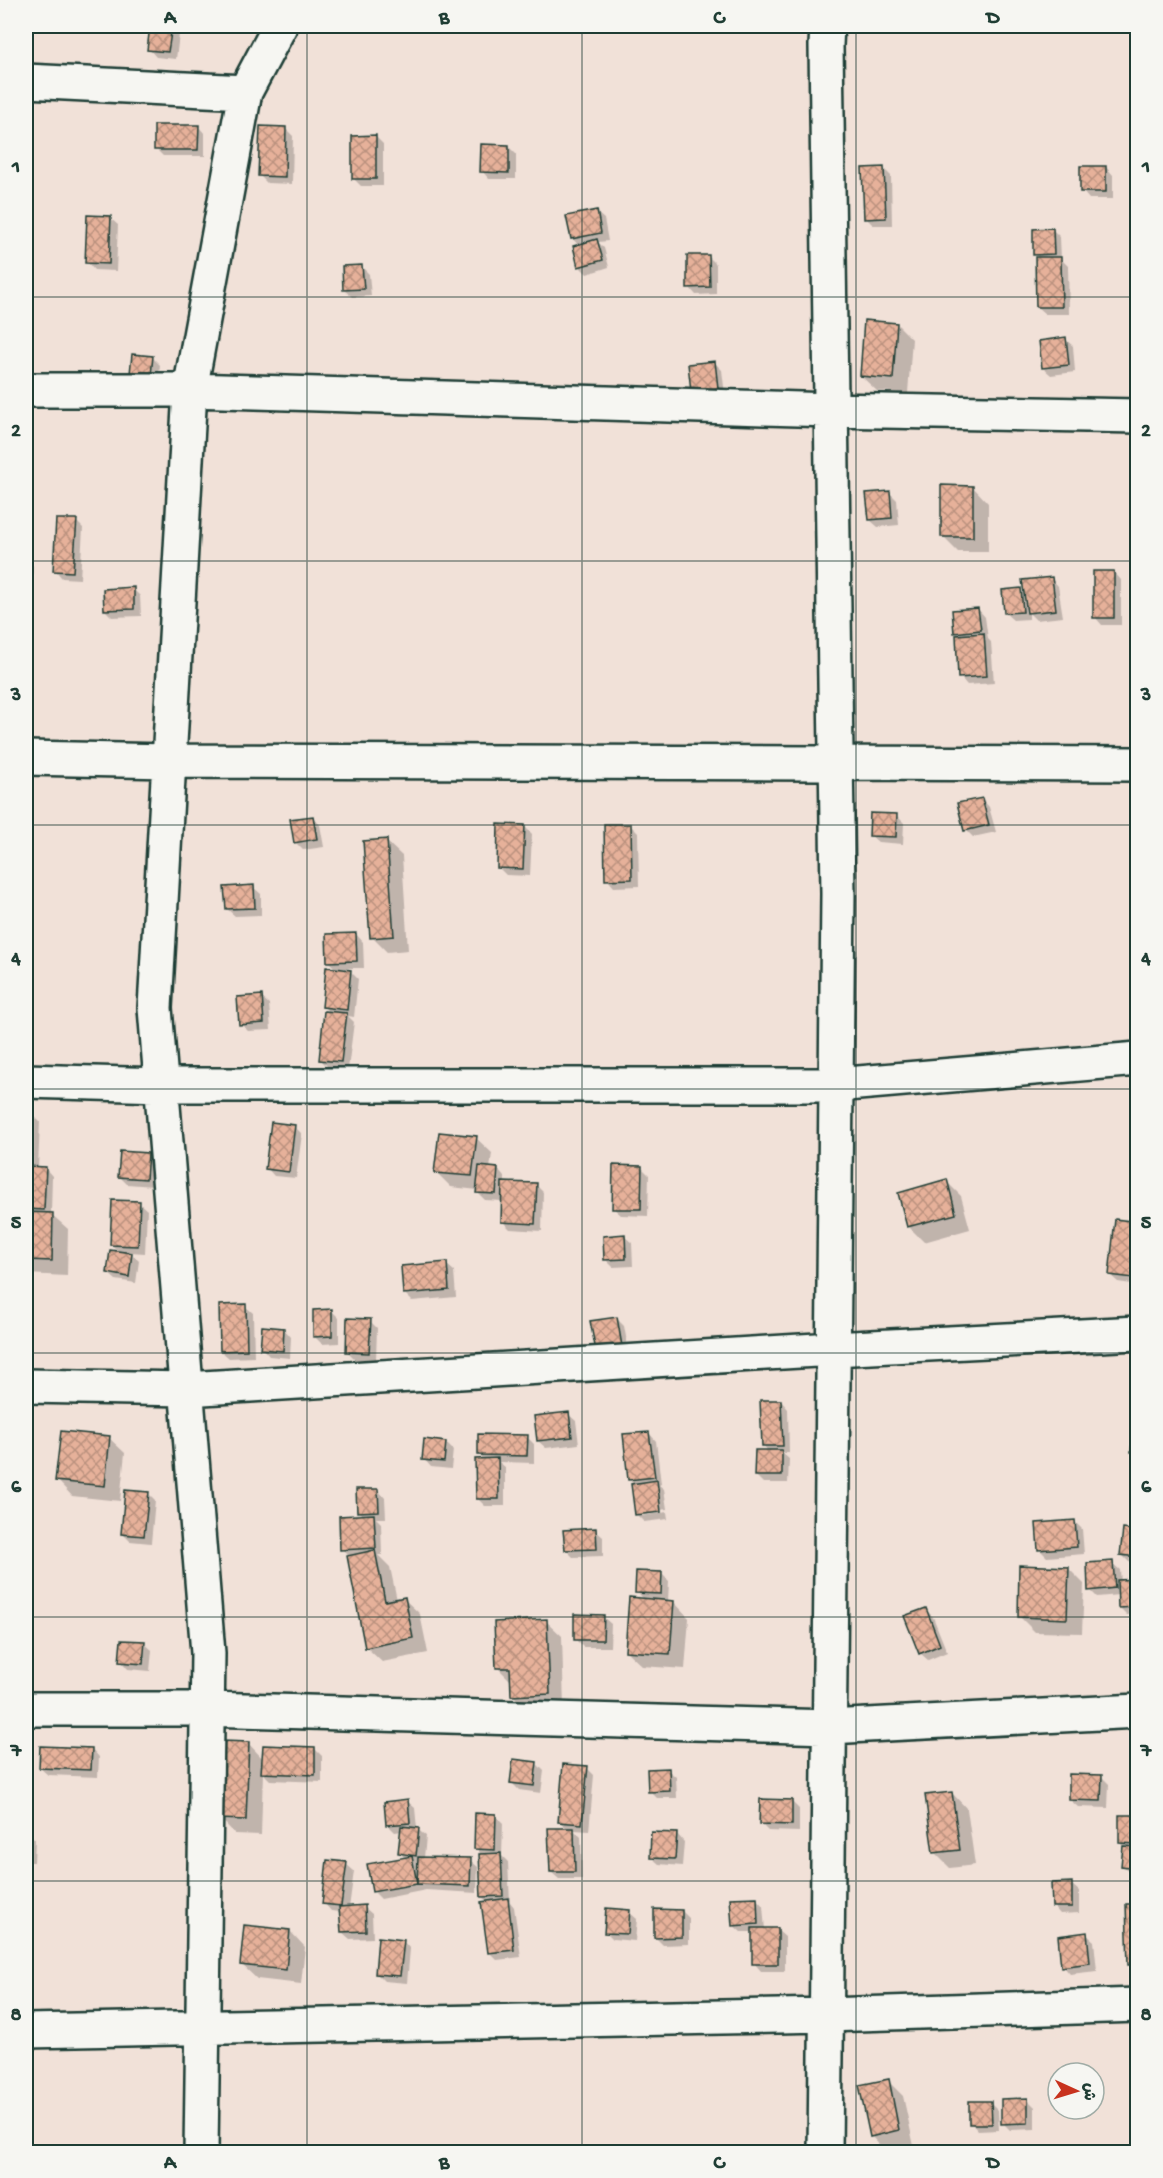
<svg xmlns="http://www.w3.org/2000/svg" width="1163" height="2178" viewBox="0 0 1163 2178" font-family="'Gochi Hand','Playpen Sans Arabic',sans-serif">
  <style>
    .shadow { fill: #0003 }
    .building { fill: url(#building-cross-hatch); stroke: #1f3d34; stroke-width: 1.5 }
    .lines { fill: none; stroke-linecap: round; stroke-linejoin: round }
    .minor-casing { stroke: #1f3d34; stroke-width: 38 }
    .minor { stroke: #f6f6f2; stroke-width: 33 }
    .grid { fill: none; stroke: #1f3d34; stroke-width: 1.5; stroke-opacity: 0.55 }
    .neatline { fill: none; stroke: #1f3d34; stroke-width: 2 }
    .grid-label { font-size: 20px; text-anchor: middle; font-weight: bold; fill: #1f3d34 }
  </style>
  <defs>
    <pattern id="building-cross-hatch" width="8" height="8" patternUnits="userSpaceOnUse" patternTransform="scale(1.5)"><rect width="8" height="8" fill="#e6b19a"/><path d="M0 0l8 8M0 8l8-8" fill="none" stroke="#ba917e"/></pattern>
  </defs>
  <rect width="100%" height="100%" fill="#f1e1d8"/>
  <filter id="ink" filterUnits="userSpaceOnUse"><feTurbulence type="fractalNoise" baseFrequency=".0167" numOctaves="2"/><feDisplacementMap in="SourceGraphic" scale="12" xChannelSelector="R" yChannelSelector="G"/><feConvolveMatrix kernelMatrix="1 2 1 2 8 2 1 2 1" color-interpolation-filters="sRGB"/></filter>
  <g filter="url(#ink)">
    <path class="shadow" d="M152 26H180L176 59 156 57 149 49Z
      M198 126 205 134V156H163L156 149Z
      M286 129 293 136 292 184 267 183 260 176Z
      M376 137 383 144V186H361L354 179Z
      M509 147 516 154V179H489L482 171Z
      M1106 167 1113 175V199H1089L1082 191Z
      M883 168 891 176 892 225H873L866 218Z
      M596 212 604 219 608 241 598 242 604 248 609 267 587 274 579 266V246L572 238Z
      M110 218 118 225 116 271 94 270 87 262Z
      M1053 230 1060 237 1061 259 1068 266 1069 314H1045L1037 307 1039 259 1035 254Z
      M708 256 716 264V294L696 295 689 287Z
      M362 267 369 274 371 296 352 297 344 290Z
      M897 324 912 339 908 393 877 391 861 376Z
      M1065 339 1073 346 1075 372 1051 375 1043 368Z
      M152 357 160 365 157 391 138 390Z
      M715 363 722 370 725 395 700 398Z
      M973 487 988 503V552H958L942 536Z
      M889 492 897 500 899 525 878 527 870 520Z
      M76 521 83 528 80 579 62 578 55 570Z
      M26 559 33 566 32 590H26Z
      M1114 572 1121 580V625H1102L1095 617Z
      M1051 578 1058 586 1063 617 1036 620 1029 613V619L1013 620 1005 613 1020 589 1026 595Z
      M133 589 140 596 141 616 112 617 105 610Z
      M978 609 985 617 988 639 991 642 994 683 967 685 960 677 959 636 955 632Z
      M982 799 989 807 996 832 973 837 966 830Z
      M896 815 904 823 903 844 878 842 870 835Z
      M313 817 320 825 324 847 303 850 296 843Z
      M26 820 32 846 26 848Z
      M630 825 638 833 639 886 614 887 607 879Z
      M524 826 532 834 530 876 506 875 499 868Z
      M386 841 402 856 408 950 387 952 372 937Z
      M253 887 261 894V915L235 916 227 909Z
      M356 934 363 942 364 968H340V970L351 972 358 979 354 1017 348 1016 354 1022 348 1069 328 1067 320 1059 330 1013 324 1007 337 970 328 961Z
      M261 997 269 1004 271 1030 248 1031 241 1024Z
      M26 1114 33 1115 40 1122 38 1168H45L52 1176 51 1214 68 1229 67 1276 26 1274Z
      M272 1124 295 1127 302 1134 296 1178 274 1176 267 1168Z
      M476 1138 492 1153 490 1169H498L505 1177V1183L536 1185 543 1192 542 1231 510 1229 502 1221 503 1201 485 1200 478 1193V1190L451 1187 436 1172Z
      M147 1155 155 1162 153 1186 127 1184 120 1177Z
      M641 1167 649 1175 648 1216 621 1215 613 1208Z
      M946 1181 961 1196 970 1229 924 1242 909 1227 900 1194Z
      M139 1203 147 1210 145 1253 130 1252 139 1261 136 1283 116 1280 108 1273 119 1252 111 1244Z
      M1138 1223V1285L1118 1282 1110 1275Z
      M624 1236 632 1243 633 1266 613 1267 605 1259Z
      M446 1264 454 1271 456 1297 412 1301 405 1294Z
      M26 1282 28 1284 29 1332H26Z
      M245 1306 253 1313 254 1357 229 1358 221 1351Z
      M331 1310 339 1318V1343L322 1344 315 1337Z
      M616 1318 624 1326 629 1353 605 1358Z
      M370 1321 377 1328 376 1360 355 1359 348 1352Z
      M284 1329 291 1337 290 1358 269 1356 262 1348Z
      M781 1401 788 1409 789 1453H782L789 1459 788 1483H763L755 1475 769 1452 763 1445Z
      M568 1414 576 1421 579 1444 546 1448 538 1441Z
      M649 1433 656 1441 661 1484 659 1485 664 1489 667 1509 641 1513V1516L667 1512 668 1519 644 1522 637 1515 633 1483 629 1480Z
      M527 1437 534 1444V1463L499 1462 505 1467V1506H485L478 1499 485 1460 479 1455Z
      M109 1438 125 1453 120 1501 72 1496 57 1480Z
      M446 1443 453 1450 451 1469 431 1467 424 1459Z
      M378 1490 385 1498 386 1518H376L381 1523 382 1555H378L390 1567 397 1600 404 1599 420 1614 428 1653 382 1662 366 1647 348 1555 342 1549 363 1516 358 1511Z
      M148 1493 155 1500 151 1543 130 1541 122 1533Z
      M1075 1522 1082 1529 1084 1554 1047 1557 1039 1549Z
      M595 1530 603 1537V1556L573 1557 566 1550Z
      M1138 1533V1563L1129 1562 1122 1555Z
      M1112 1563 1120 1570 1121 1582 1138 1581V1614L1127 1615 1119 1607V1595L1097 1597 1090 1590Z
      M1068 1568 1084 1584 1082 1633 1035 1632 1019 1616Z
      M662 1574 669 1581 668 1602H674L689 1618 685 1669 642 1666 626 1651 645 1600 637 1592Z
      M925 1609 933 1617 947 1652 928 1660 920 1653Z
      M603 1617 611 1624 610 1647H583L575 1639Z
      M546 1621 562 1636 564 1709 528 1711 513 1695 512 1682 497 1667Z
      M144 1643 152 1650 150 1671 128 1669 121 1661Z
      M249 1744 263 1759 315 1749 322 1756V1782L270 1780 263 1773 261 1835 235 1834 220 1818Z
      M26 1748 32 1754V1777H26Z
      M92 1749 99 1757 98 1777 48 1775 40 1768Z
      M536 1763 544 1771 541 1793 519 1790 512 1783Z
      M587 1768 594 1775 589 1831 574 1830 581 1837 582 1879H559L551 1872 568 1829 560 1822Z
      M668 1770 676 1777 677 1798H657L650 1791Z
      M1101 1776 1109 1784 1108 1808 1078 1807 1070 1800Z
      M952 1793 967 1809 975 1865 950 1868 934 1852Z
      M407 1801 415 1808 417 1829 426 1836 424 1858 470 1860 478 1867 477 1893 426 1890 381 1899 373 1891 406 1859 400 1853 402 1831 395 1832 388 1825Z
      M792 1802 799 1809V1832L768 1831 761 1824Z
      M496 1816 503 1823 502 1856 508 1862 510 1902 514 1907 521 1957 497 1960 490 1953 488 1902 482 1897 480 1853 476 1848Z
      M1138 1817V1866L1129 1865V1868L1138 1869V1874L1131 1873 1123 1866 1124 1847 1120 1843Z
      M26 1831 35 1839 34 1862H26Z
      M677 1834 684 1842 682 1866 659 1864 651 1857Z
      M346 1864 354 1871 349 1908 364 1907 372 1914 373 1938 350 1939 342 1932 341 1912 331 1911 324 1903Z
      M1071 1884 1079 1891V1913L1060 1914 1053 1906Z
      M756 1898 763 1906 765 1930H777L785 1937V1971H761L754 1963 753 1932H741L733 1925Z
      M1138 1905V1973L1129 1964Z
      M682 1911 689 1918V1944L663 1945 655 1937Z
      M629 1912 637 1919 635 1941 613 1939 606 1932Z
      M290 1931 305 1947 301 1984 257 1979 241 1964Z
      M1086 1934 1094 1941 1097 1971 1070 1974 1063 1966Z
      M403 1941 410 1949 407 1983 384 1981 376 1973Z
      M888 2081 903 2096 914 2146 886 2152 871 2136Z
      M1027 2099 1035 2107V2129L1010 2130 1003 2123Z
      M991 2103 998 2110 999 2130 978 2131 971 2123Z"/>
    <path class="building" d="M150 26H172L168 52 147 50Z
      M154 125H199L198 150H154Z
      M260 126 286 127 285 177 258 176Z
      M376 135V179H352V136Z
      M481 144 509 145V173L480 172Z
      M1080 166H1106V192H1080Z
      M884 167 886 218 864 219 862 168Z
      M597 210 601 233 571 239 566 216Z
      M87 215 111 216 109 264 85 263Z
      M1053 228 1054 254 1033 255V229Z
      M597 239 603 260 578 267 573 246Z
      M687 255H709L710 287 687 288Z
      M1035 257H1061L1062 307H1036Z
      M362 265 364 289 343 290 342 266Z
      M864 320 897 323 893 379 860 376Z
      M1066 337 1069 365 1042 368 1039 341Z
      M132 354 153 356 150 385 129 383Z
      M715 361 718 388 691 391 688 364Z
      M941 485 973 486V537H941Z
      M890 491 892 518 869 520 866 493Z
      M56 519H77L73 572 53 571Z
      M1093 571H1114V618H1093Z
      M1052 577 1056 610 1027 613 1022 580Z
      M134 587V609L104 610 103 589Z
      M1021 588 1023 612 1004 613 1002 590Z
      M978 608 981 630 954 633 952 610Z
      M984 633 987 676 958 678 956 635Z
      M982 798 989 825 964 831 957 803Z
      M870 813 897 814 896 837 869 836Z
      M313 816 317 839 294 843 290 819Z
      M498 824 525 825 523 869 497 868Z
      M604 824H631L632 879 605 880Z
      M387 839 394 936 370 938 363 841Z
      M254 885 255 908 226 909 224 887Z
      M356 933 357 961 327 962 326 934Z
      M326 967 351 970 347 1010 322 1007Z
      M262 995 264 1023 239 1025 237 997Z
      M324 1011 347 1013 341 1062 319 1060Z
      M26 1113H33L31 1164H26Z
      M271 1122 295 1125 289 1172 265 1169Z
      M439 1132 477 1136 472 1176 434 1173Z
      M120 1151 148 1153 146 1179 118 1177Z
      M613 1165 642 1166 641 1209H612Z
      M26 1166 46 1167 44 1210 26 1209Z
      M479 1166 498 1168 496 1194 476 1193Z
      M947 1179 956 1214 907 1227 898 1193Z
      M502 1182 537 1183 535 1224 501 1222Z
      M112 1200 140 1201 138 1246 110 1245Z
      M26 1212 53 1213 52 1261 26 1260Z
      M1115 1219 1138 1222V1250L1134 1278 1109 1275Z
      M625 1234 626 1259 604 1260 603 1236Z
      M110 1250 132 1253 129 1277 107 1273Z
      M447 1262 449 1290 403 1294 401 1266Z
      M246 1304 247 1350 220 1351 219 1305Z
      M332 1309V1336L313 1337V1310Z
      M617 1317 622 1346 596 1351 590 1321Z
      M347 1318 371 1319 369 1353 346 1352Z
      M262 1326 284 1328 283 1351 260 1349Z
      M760 1400H781L783 1446H762Z
      M569 1412 572 1437 537 1441 534 1416Z
      M1134 1422H1138V1452H1131Z
      M61 1431 110 1436 105 1486 55 1481Z
      M649 1432 655 1477 628 1480 623 1434Z
      M478 1434 528 1435 527 1456 478 1455Z
      M424 1439 446 1442 444 1462 422 1460Z
      M755 1450H782V1476H754Z
      M498 1458 499 1499H476L475 1459Z
      M657 1480 661 1512 635 1515 631 1484Z
      M356 1489H378L379 1511 357 1512Z
      M125 1490 149 1492 144 1536 121 1534Z
      M374 1514 376 1548 340 1550 339 1516Z
      M1075 1520 1077 1547 1038 1550 1036 1523Z
      M596 1528 597 1549 565 1550 563 1530Z
      M1123 1529 1138 1531V1557L1120 1555Z
      M375 1550 385 1601 405 1597 413 1638 365 1648 347 1556Z
      M1113 1561 1115 1588 1088 1591 1087 1563Z
      M1019 1565 1069 1567 1067 1619 1018 1617Z
      M636 1571 662 1572 661 1594 635 1593Z
      M1138 1579V1607L1118 1608 1117 1580Z
      M629 1597 674 1601 670 1654 625 1651Z
      M926 1608 940 1645 919 1654 904 1616Z
      M574 1614 604 1615 603 1640H574Z
      M547 1619 550 1694 511 1696 510 1668H496L494 1622Z
      M121 1640 145 1641 143 1664 119 1662Z
      M222 1741 249 1742 246 1820 218 1819Z
      M263 1745 315 1747V1775L261 1773Z
      M40 1746 92 1748 91 1770 39 1768Z
      M513 1759 537 1762 534 1786 510 1783Z
      M563 1764 588 1766 582 1824 558 1822Z
      M669 1768 670 1791 648 1792 647 1769Z
      M1069 1774 1102 1775 1101 1801 1069 1800Z
      M952 1792 960 1850 933 1853 925 1795Z
      M408 1799 410 1823 386 1825 384 1802Z
      M760 1799 792 1800V1825L759 1824Z
      M475 1813 496 1814 495 1850 474 1849Z
      M1119 1815H1138V1844L1119 1843Z
      M401 1826 419 1828 416 1856 398 1853Z
      M548 1828H574L575 1872H550Z
      M651 1832 677 1833 675 1859 650 1858Z
      M1123 1846 1138 1847V1868L1121 1866Z
      M501 1853 503 1896 481 1897 479 1854Z
      M412 1856 417 1884 372 1892 367 1864Z
      M418 1857 471 1858 470 1886 417 1884Z
      M327 1860 347 1862 341 1906 322 1904Z
      M1072 1882V1907H1052L1051 1883Z
      M757 1897 758 1924 732 1926 730 1898Z
      M508 1898 514 1950 488 1953 481 1902Z
      M1126 1904H1138V1965H1128Z
      M365 1905 366 1931 341 1932 339 1907Z
      M606 1908 630 1910 628 1934 604 1933Z
      M654 1909 682 1910V1937L654 1938Z
      M244 1925 290 1930 286 1970 240 1965Z
      M752 1928H778V1964H752Z
      M1087 1932 1090 1963 1061 1967 1058 1936Z
      M378 1937 404 1940 400 1976 375 1974Z
      M889 2079 899 2130 870 2137 859 2085Z
      M1028 2098V2123L1001 2124V2099Z
      M969 2101H991L992 2124H969Z
      M981 2147 1004 2148V2152H980Z"/>
    <g class="lines">
      <defs>
        <path id="minor" d="M26 81 245 92
          M26 390H190L831 410 1138 416
          M26 758 169 761 1138 764
          M26 1081 162 1085H835L1138 1059
          M26 1386 187 1389 833 1349 1138 1333
          M26 1709H207L829 1727 1138 1711
          M26 2031 826 2015 1138 2005
          M201 2152 208 1653 155 1008 190 390 245 92 280 26
          M825 2152 838 894 826 45 827 26"/>
      </defs>
      <use href="#minor" class="minor-casing"/>
      <use href="#minor" class="minor"/>
    </g>
  </g>
  <path class="grid" d="M307 26V2152M582 26V2152M856 26V2152M26 297H1138M26 561H1138M26 825H1138M26 1089H1138M26 1353H1138M26 1617H1138M26 1881H1138"/>
  <rect width="1163" height="2178" fill="none" stroke="#f6f6f2" stroke-width="66"/>
  <g transform="translate(1076 2091) rotate(94)"><circle r="28" fill="#f6f6f2" stroke="#a0aca6" stroke-width="1.5"/>
  <path d="M0-4.5L10 22L0 15L-10 22Z" fill="#c8321e"/>
  <text y="-9" font-size="16" font-weight="bold" text-anchor="middle" fill="#1f3d34">ش</text>
  </g>
  <rect x="33" y="33" width="1097" height="2112" class="neatline"/>
  <g class="grid-label">
    <text x="170" y="23">A</text>
    <text x="444" y="23">B</text>
    <text x="719" y="23">C</text>
    <text x="993" y="23">D</text>
    <text x="16" y="172">1</text>
    <text x="1146" y="172">1</text>
    <text x="16" y="436">2</text>
    <text x="1146" y="436">2</text>
    <text x="16" y="700">3</text>
    <text x="1146" y="700">3</text>
    <text x="16" y="964">4</text>
    <text x="1146" y="964">4</text>
    <text x="16" y="1228">5</text>
    <text x="1146" y="1228">5</text>
    <text x="16" y="1492">6</text>
    <text x="1146" y="1492">6</text>
    <text x="16" y="1756">7</text>
    <text x="1146" y="1756">7</text>
    <text x="16" y="2020">8</text>
    <text x="1146" y="2020">8</text>
    <text x="170" y="2168">A</text>
    <text x="444" y="2168">B</text>
    <text x="719" y="2168">C</text>
    <text x="993" y="2168">D</text>
  </g>
</svg>
